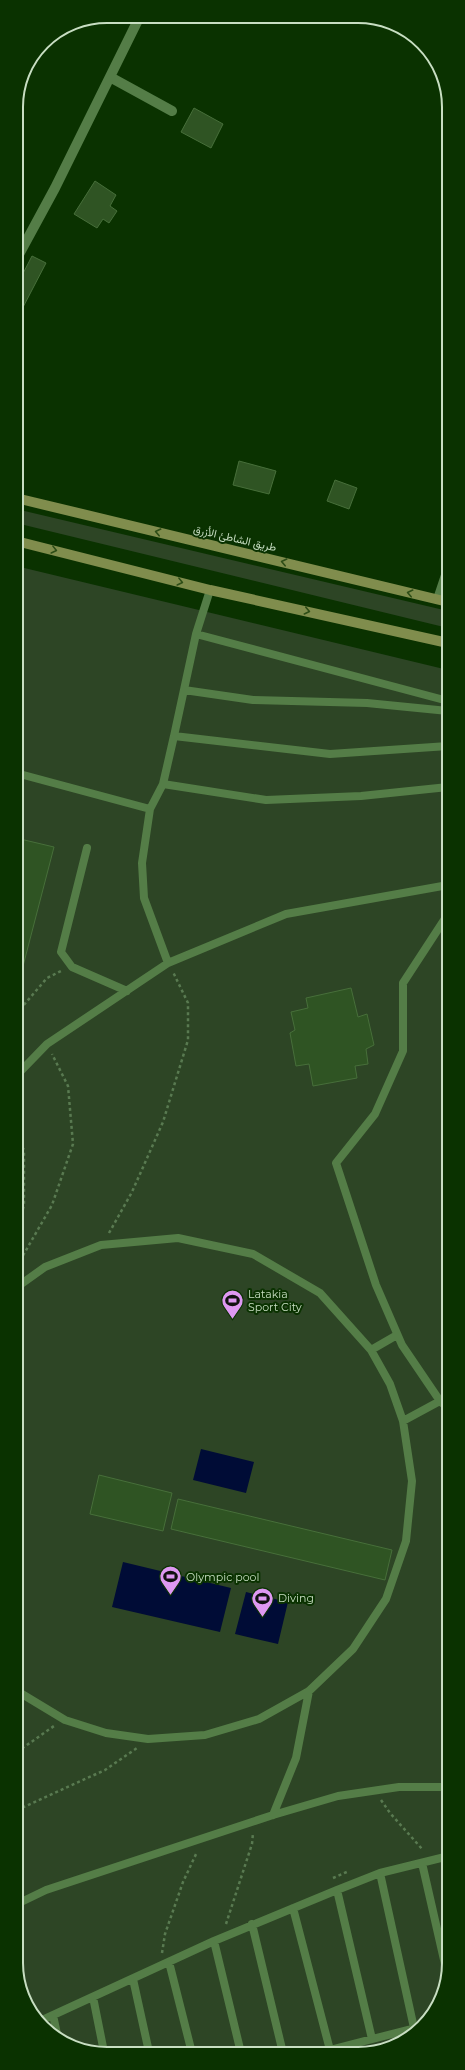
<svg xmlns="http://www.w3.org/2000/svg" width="465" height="2070" viewBox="0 0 465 2070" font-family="Montserrat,Vazirmatn,sans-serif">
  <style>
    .green { fill: #2d4525 }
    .water { fill: #000c36 }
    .building { fill: #2f5423; stroke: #476f3a }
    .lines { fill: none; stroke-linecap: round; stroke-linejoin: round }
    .path { stroke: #597a51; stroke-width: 2.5; stroke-dasharray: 3 3; stroke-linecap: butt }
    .lane { stroke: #547d47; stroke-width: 8 }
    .street { stroke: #547d47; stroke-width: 10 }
    .secondary { stroke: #808d4d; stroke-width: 10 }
    .oneway { stroke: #2d4d17 }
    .labels { text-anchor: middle; stroke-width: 4; stroke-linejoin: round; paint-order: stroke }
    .street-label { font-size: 11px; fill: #c8dec2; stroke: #0a3200 }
    .poi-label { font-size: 11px; fill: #c8dec2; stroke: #0a3200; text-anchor: start }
    .rim { fill: none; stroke: #c8dec2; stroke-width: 2 }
  </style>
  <rect width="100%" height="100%" fill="#0a3200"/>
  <path class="green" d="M16 509 448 611V628L16 523Z
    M16 566 448 670 449 1969 426 2023 399 2045 370 2053 89 2052 39 2023 17 1975Z"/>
  <path class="water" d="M201 1449 254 1462 246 1493 193 1480Z
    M123 1562 231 1588 220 1632 112 1607Z
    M246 1592 288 1602 278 1644 235 1634Z"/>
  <path class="building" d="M194 108 223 124 211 148 181 132Z
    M95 181 116 195 110 206 117 211 109 223 103 219 97 228 74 214Z
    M32 256 46 263 20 313 16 311V287Z
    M239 461 276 471 269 494 233 485Z
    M335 480 357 488 349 509 327 501Z
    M16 838 54 847 22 970 16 969Z
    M351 988 358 1017 367 1014 374 1045 366 1049 368 1064 355 1066 357 1078 313 1086 309 1064 296 1066 290 1033 295 1030 291 1012 308 1008 306 998Z
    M99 1475 172 1493 163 1531 90 1514Z
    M178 1499 392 1550 385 1580 171 1529Z"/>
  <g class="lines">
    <path class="path" d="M16 1014 47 978 61 971
      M16 1137 24 1150V1205L17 1232
      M109 1233 132 1192 163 1122 188 1040V1003L173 972
      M17 1266 52 1205 73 1144 68 1086 52 1054
      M17 1752 54 1726
      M381 1800 390 1813 423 1850
      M17 1810 105 1770 137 1748
      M333 1878 349 1871
      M226 1924 252 1844 253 1833
      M162 1953 165 1934 183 1882 197 1852"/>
    <path class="lane" d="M210 590 196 634 174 736 330 754 448 746
      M196 634 448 701
      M184 690 253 700 367 703 448 711
      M16 773 150 809 163 784 174 736
      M163 784 266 800 361 796 448 787
      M150 809 142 863 144 898 168 963
      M87 848 61 952 72 967 127 991
      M448 914 403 983V1051L375 1114 336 1163 376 1285 402 1345 440 1401 449 1409
      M16 1076 47 1044 168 963 286 914 448 885
      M17 1287 45 1267 101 1245 178 1238 253 1254 320 1293 371 1350 390 1384 403 1421 412 1481 406 1541 386 1599 353 1649 309 1691 259 1719 205 1735 148 1739 106 1733 65 1720 17 1691
      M371 1350 397 1335
      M403 1421 440 1401
      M273 1815 296 1758 309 1691
      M422 1863 447 1973
      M380 1873 414 2028
      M337 1890 372 2039
      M17 1904 46 1890 273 1815 338 1796 399 1787H449
      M293 1908 330 2050
      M252 1924 283 2053
      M214 1941 241 2053
      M169 1962 192 2053
      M133 1979 149 2052
      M93 1997 104 2052
      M53 2015 57 2034
      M38 2022 214 1941 337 1890 380 1873 449 1856
      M318 2053 423 2026"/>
    <path class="street" d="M110 77 172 111
      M16 260 55 188 140 16
      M438 599 448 569"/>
    <path class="secondary" d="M16 498 448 602
      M16 541 210 590 448 643"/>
  </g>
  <defs><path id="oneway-chevron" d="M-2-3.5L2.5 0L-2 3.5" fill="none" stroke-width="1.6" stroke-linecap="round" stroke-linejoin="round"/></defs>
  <g class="oneway">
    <use href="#oneway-chevron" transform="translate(158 532) rotate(-167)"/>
    <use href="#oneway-chevron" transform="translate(54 550) rotate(14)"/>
    <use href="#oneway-chevron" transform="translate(284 562) rotate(-167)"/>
    <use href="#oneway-chevron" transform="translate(180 582) rotate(14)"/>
    <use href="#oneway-chevron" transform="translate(410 593) rotate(-167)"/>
    <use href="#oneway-chevron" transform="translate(307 611) rotate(13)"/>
  </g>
  <defs>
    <symbol id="stadium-pin" viewBox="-11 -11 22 30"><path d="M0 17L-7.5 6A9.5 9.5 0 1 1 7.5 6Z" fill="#de98f2" stroke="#0a3200"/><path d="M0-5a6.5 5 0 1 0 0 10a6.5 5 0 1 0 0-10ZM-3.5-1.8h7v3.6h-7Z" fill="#111"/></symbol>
  </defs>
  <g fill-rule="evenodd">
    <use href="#stadium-pin" x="220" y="1288" width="25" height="34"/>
    <use href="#stadium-pin" x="158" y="1564" width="25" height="34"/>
    <use href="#stadium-pin" x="250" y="1586" width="25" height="34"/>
  </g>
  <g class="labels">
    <g class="street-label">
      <text transform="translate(235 538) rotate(13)" y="4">طريق الشاطئ الأزرق</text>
    </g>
    <g class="poi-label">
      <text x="248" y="1298">Latakia<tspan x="248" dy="13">Sport City</tspan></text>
      <text x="186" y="1581">Olympic pool</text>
      <text x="278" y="1602">Diving</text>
    </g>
  </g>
  <path d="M0 0H465V2070H0ZM107 23H358A84 84 0 0 1 442 107V1963A84 84 0 0 1 358 2047H107A84 84 0 0 1 23 1963V107A84 84 0 0 1 107 23Z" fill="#0a3200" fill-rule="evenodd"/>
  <path class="rim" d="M107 23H358A84 84 0 0 1 442 107V1963A84 84 0 0 1 358 2047H107A84 84 0 0 1 23 1963V107A84 84 0 0 1 107 23Z"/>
</svg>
